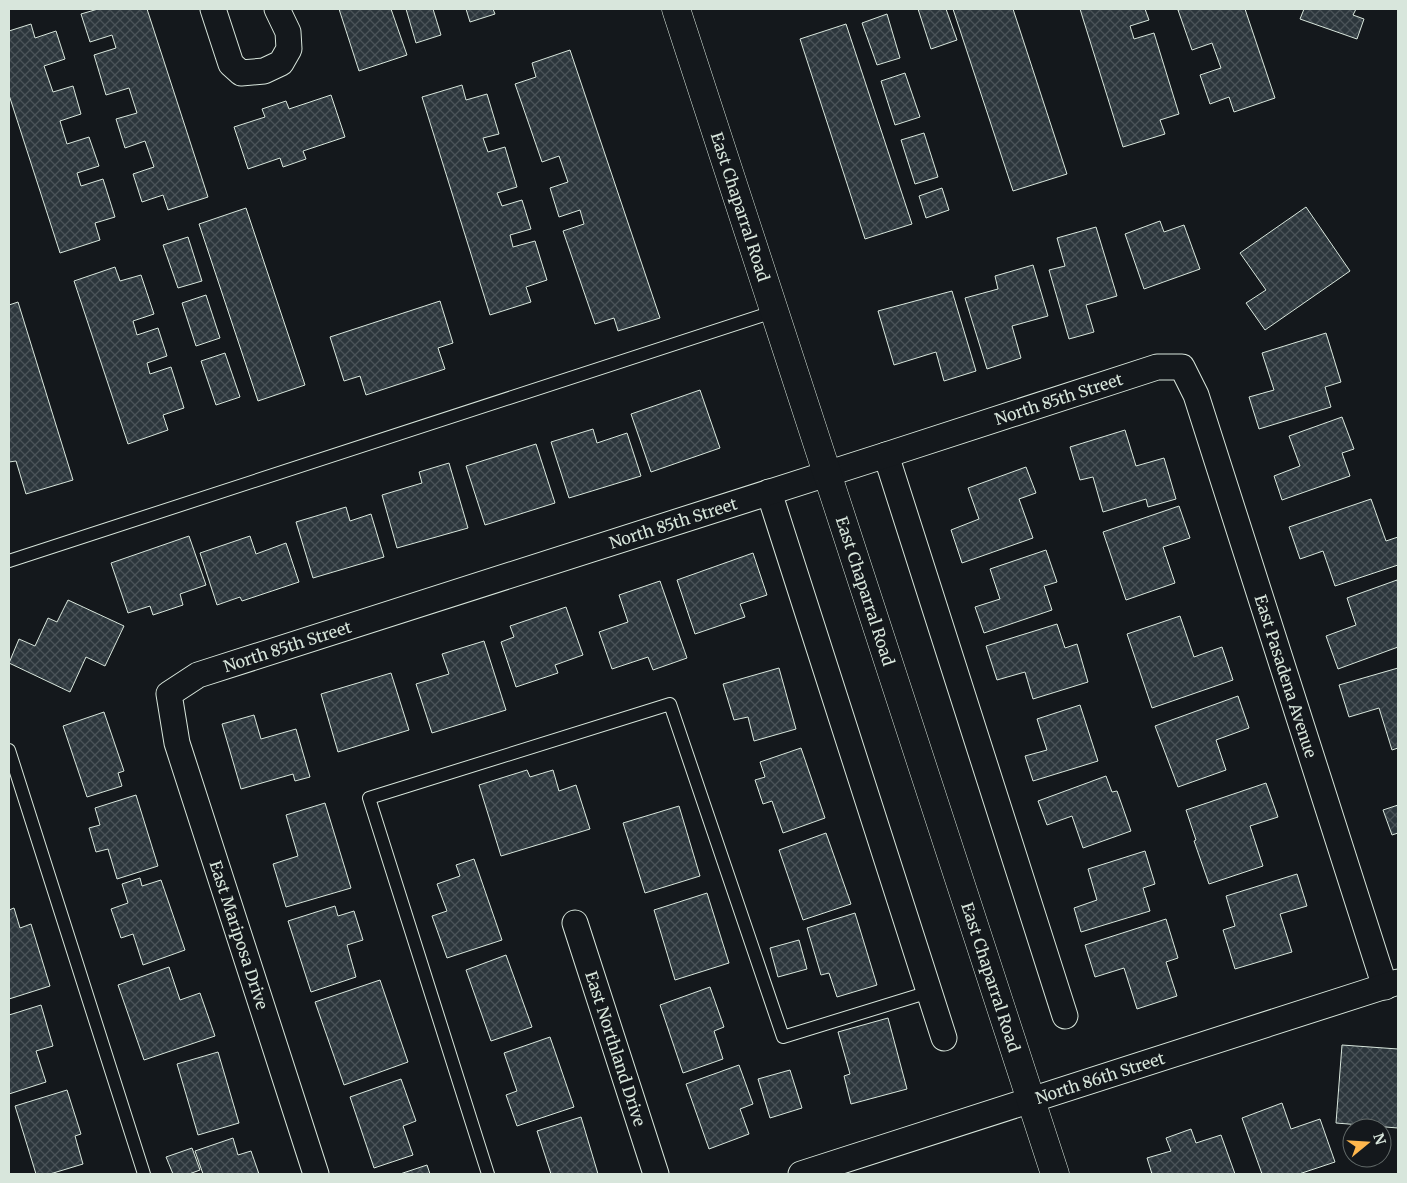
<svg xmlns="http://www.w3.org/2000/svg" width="1407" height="1183" viewBox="0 0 1407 1183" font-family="Merriweather,serif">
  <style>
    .building { fill: url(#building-cross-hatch); stroke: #d8e6dc }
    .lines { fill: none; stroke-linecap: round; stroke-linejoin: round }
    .service-casing { stroke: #d8e6dc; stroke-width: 14 }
    .minor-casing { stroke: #d8e6dc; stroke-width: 27 }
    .secondary-casing { stroke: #d8e6dc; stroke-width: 29 }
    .service { stroke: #14181c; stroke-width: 12 }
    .minor { stroke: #14181c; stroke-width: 25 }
    .secondary { stroke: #14181c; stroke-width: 28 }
    .labels { text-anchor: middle; stroke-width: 4; stroke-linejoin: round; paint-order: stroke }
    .street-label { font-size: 16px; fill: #d8e6dc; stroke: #14181c }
  </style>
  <defs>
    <pattern id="building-cross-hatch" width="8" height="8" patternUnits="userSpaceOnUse" patternTransform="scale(1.25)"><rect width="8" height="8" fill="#2c363c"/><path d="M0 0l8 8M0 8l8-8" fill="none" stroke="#4a5358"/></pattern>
  </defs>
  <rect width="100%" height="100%" fill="#14181c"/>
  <path class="building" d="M98 9H147L208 197 168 210 163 195 142 202 133 174 154 167 145 141 125 148 116 119 137 113 129 88 106 95 94 55 116 48 112 35 90 42 81 14Z
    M339 9H391L407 55 359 71Z
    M406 9H433L441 35 416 43Z
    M466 9H493L495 14 470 22Z
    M918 9H946L957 40 931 49Z
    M953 9H1013L1067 174 1013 191Z
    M1080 9H1145L1149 20 1130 26 1134 39 1154 33 1179 114 1160 120 1165 134 1123 147Z
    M1182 9H1245L1275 98 1234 112 1229 97 1210 104 1200 75 1221 68 1212 43 1192 50 1178 10Z
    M1304 9H1356L1353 15 1364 19 1357 39 1300 19Z
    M887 14 900 58 877 65 862 23Z
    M31 24 35 38 56 31 65 59 44 66 53 92 73 86 81 114 60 121 67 144 89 137 99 166 77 173 81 186 103 179 115 217 95 223 100 240 60 253 9 95V31Z
    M846 24 912 224 865 239 800 39Z
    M570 50 660 318 618 331 614 318 595 324 563 231 584 224 580 210 559 217 550 188 568 182 559 156 542 162 515 84 536 77 532 63Z
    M905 73 920 117 895 125 881 81Z
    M462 85 466 100 487 94 499 134 483 138 488 152 505 147 517 187 497 193 502 206 522 200 531 229 510 235 513 247 535 241 547 280 526 287 531 302 490 315 422 97Z
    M331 95 345 137 303 151 306 159 283 167 280 158 248 169 234 127 265 117 262 109 286 101 289 109Z
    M924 133 938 177 915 184 901 140Z
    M942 188 949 210 926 218 919 196Z
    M1306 207 1350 271 1265 330 1246 303 1266 290 1240 253Z
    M246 208 305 385 258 401 199 224Z
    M1160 221 1164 232 1184 225 1200 269 1144 289 1125 234Z
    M1096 227 1117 296 1086 305 1094 332 1069 339 1049 270 1065 266 1057 238Z
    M188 237 202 281 178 288 163 245Z
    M1033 265 1048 316 1012 326 1021 358 987 369 965 298 998 289 995 276Z
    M115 267 120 281 141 275 154 314 133 321 137 335 158 328 167 356 147 363 150 374 171 367 184 408 163 415 168 430 128 444 74 281Z
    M952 291 976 371 944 381 936 352 894 365 878 311Z
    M206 295 220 338 196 346 182 303Z
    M440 301 453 343 438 348 445 369 366 395 360 376 344 381 330 337Z
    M18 302 73 480 26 494 16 461 9 462V305Z
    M1326 333 1341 382 1325 387 1331 407 1259 429 1249 397 1274 390 1262 353Z
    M225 353 240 397 216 405 201 361Z
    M700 390 720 448 651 472 631 414Z
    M1342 417 1354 449 1342 453 1350 476 1282 500 1274 476 1300 466 1289 436Z
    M593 429 597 443 627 433 641 476 569 498 551 442Z
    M1125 430 1136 466 1164 458 1176 499 1148 507 1146 499 1103 512 1093 477 1080 480 1070 447Z
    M536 444 555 503 485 525 466 466Z
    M449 463 468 528 397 548 382 495 422 483 419 472Z
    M1026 467 1036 493 1019 499 1033 538 962 563 951 530 979 519 968 488Z
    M1371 499 1386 541 1398 537V565L1335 586 1323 551 1300 559 1289 527Z
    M1179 506 1190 538 1163 547 1175 583 1126 600 1103 532Z
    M346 507 350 521 371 514 384 557 313 578 296 522Z
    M189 536 206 585 180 594 183 605 153 615 150 606 128 613 111 563Z
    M250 536 256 554 286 543 299 582 242 601 240 597 217 605 200 553Z
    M1046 550 1057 582 1044 586 1052 610 984 633 975 607 1000 599 990 569Z
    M753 553 767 595 740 604 745 617 695 634 677 580Z
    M1397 580 1398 584V647L1338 669 1326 636 1356 625 1347 598Z
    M660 581 687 658 653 670 648 657 612 669 599 632 628 622 619 595Z
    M68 600 124 626 105 666 86 657 70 692 9 663 19 639 35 646 48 618 57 622Z
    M566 607 583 655 555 665 558 673 516 687 501 642 514 637 510 626Z
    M1180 616 1194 657 1222 647 1233 680 1152 708 1127 634Z
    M1057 624 1065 648 1077 644 1088 682 1033 699 1025 672 997 680 986 646Z
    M484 641 506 710 432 733 416 684 449 674 442 654Z
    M779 668 796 729 754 741 748 717 734 720 723 684Z
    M1398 668V748L1392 750 1379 708 1349 717 1339 685Z
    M391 673 409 730 338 752 321 694Z
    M1238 696 1249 728 1216 740 1226 770 1178 787 1155 726Z
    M1080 705 1098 761 1033 781 1025 756 1047 750 1037 719Z
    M104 712 124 771 118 773 122 786 87 797 63 726Z
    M254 715 261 739 296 729 310 777 295 781 293 774 241 789 222 724Z
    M801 748 825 818 783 833 772 801 763 804 755 780 765 777 760 762Z
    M527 770 530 777 553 770 559 791 576 785 590 829 501 856 479 785Z
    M1106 776 1112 792 1117 791 1131 831 1083 848 1072 816 1047 825 1038 801Z
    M1266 783 1278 817 1250 826 1263 866 1209 884 1194 841 1196 840 1186 810Z
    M136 795 158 866 117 879 108 849 96 852 89 828 100 825 95 808Z
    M325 803 351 888 286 907 273 864 298 856 286 815Z
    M1398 805V833L1392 835 1383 810Z
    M679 806 700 876 645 893 623 823Z
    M826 833 851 904 803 920 779 850Z
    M1145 851 1155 884 1143 888 1150 911 1081 932 1074 908 1097 900 1088 869Z
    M474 859 502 940 447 958 432 916 447 911 437 884 460 876 456 865Z
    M1297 874 1307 906 1280 914 1292 952 1235 969 1223 930 1235 926 1226 896Z
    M140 878 142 886 161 880 185 950 143 965 133 934 121 938 111 909 128 903 122 884Z
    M707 893 729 963 675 980 654 910Z
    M335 906 338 916 354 911 363 940 347 945 356 977 311 992 288 921Z
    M14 908 20 928 31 924 50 986 9 999V910Z
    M855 913 877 985 837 997 829 973 821 975 807 928Z
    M1166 919 1178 958 1166 962 1177 996 1137 1009 1124 968 1095 977 1085 945Z
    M799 940 807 969 778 977 770 948Z
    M506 955 532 1027 491 1041 466 970Z
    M169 967 180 1000 200 993 215 1036 144 1060 118 985Z
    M380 980 408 1062 344 1085 315 1002Z
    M710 987 724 1027 714 1031 723 1059 683 1073 660 1005Z
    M41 1005 53 1046 36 1051 46 1082 9 1094V1015Z
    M888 1018 907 1089 851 1104 844 1076 850 1074 838 1032Z
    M550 1037 574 1107 517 1126 506 1095 517 1091 504 1053Z
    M1342 1045 1398 1049V1128L1336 1123Z
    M218 1052 239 1123 198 1135 177 1064Z
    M739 1065 753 1104 740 1109 749 1134 709 1149 686 1084Z
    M790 1070 802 1108 770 1118 758 1079Z
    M401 1079 416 1121 403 1126 413 1155 374 1168 350 1097Z
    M67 1090 81 1134 75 1136 83 1164 50 1174H36L15 1106Z
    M1282 1103 1291 1129 1320 1119 1335 1162 1299 1174H1262L1242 1118Z
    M581 1117 598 1174H551L537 1131Z
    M1191 1129 1196 1143 1221 1135 1235 1174H1152L1147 1158 1171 1151 1166 1138Z
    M233 1138 238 1155 251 1151 259 1174H203L195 1151Z
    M192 1148 200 1170 189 1174H173L166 1157Z
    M427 1165 430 1174H400Z"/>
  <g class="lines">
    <defs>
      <path id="service" d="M9 561 776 311
        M9 750 144 1174
        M488 1174 369 798 670 704 783 1037 929 992"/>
      <g id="minor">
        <path d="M213 9 231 64 241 73 264 71 281 63 289 49 288 32 277 9"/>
        <path d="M886 455 1065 1016"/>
        <path d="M769 492 944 1038"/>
        <path id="s1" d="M575 923 656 1174"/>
        <path id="s2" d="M316 1174 177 743 169 694 198 675 886 455 1157 367H1182L1196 395 1385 987"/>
        <path id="s3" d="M801 1174 1398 982"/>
      </g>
      <g id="secondary">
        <path id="s4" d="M676 9 1055 1174"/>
      </g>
    </defs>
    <use href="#service" class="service-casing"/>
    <use href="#minor" class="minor-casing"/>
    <use href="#secondary" class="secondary-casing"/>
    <use href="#service" class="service"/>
    <use href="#minor" class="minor"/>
    <use href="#secondary" class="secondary"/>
  </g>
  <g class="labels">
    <g class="street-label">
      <text dy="6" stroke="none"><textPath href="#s4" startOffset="208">East Chaparral Road</textPath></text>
      <text dy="6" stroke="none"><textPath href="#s2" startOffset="1441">North 85th Street</textPath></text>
      <text dy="6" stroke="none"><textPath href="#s2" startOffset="1036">North 85th Street</textPath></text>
      <text dy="6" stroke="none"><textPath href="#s4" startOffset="612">East Chaparral Road</textPath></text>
      <text dy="6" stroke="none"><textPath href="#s2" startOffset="631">North 85th Street</textPath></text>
      <text dy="6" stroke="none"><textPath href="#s2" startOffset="1896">East Pasadena Avenue</textPath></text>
      <text transform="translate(239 935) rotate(72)" y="6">East Mariposa Drive</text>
      <text dy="6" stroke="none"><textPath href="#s4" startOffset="1018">East Chaparral Road</textPath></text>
      <text dy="6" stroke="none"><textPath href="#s1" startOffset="132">East Northland Drive</textPath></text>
      <text dy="6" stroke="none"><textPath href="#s3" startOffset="314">North 86th Street</textPath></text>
    </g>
  </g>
  <rect width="1407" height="1183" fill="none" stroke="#d8e6dc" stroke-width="20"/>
  <g transform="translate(1367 1143) rotate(72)"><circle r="24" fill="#14181c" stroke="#626a69"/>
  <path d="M0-4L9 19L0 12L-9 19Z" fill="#ffb74d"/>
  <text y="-8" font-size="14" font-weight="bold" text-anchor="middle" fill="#d8e6dc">N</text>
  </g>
</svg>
